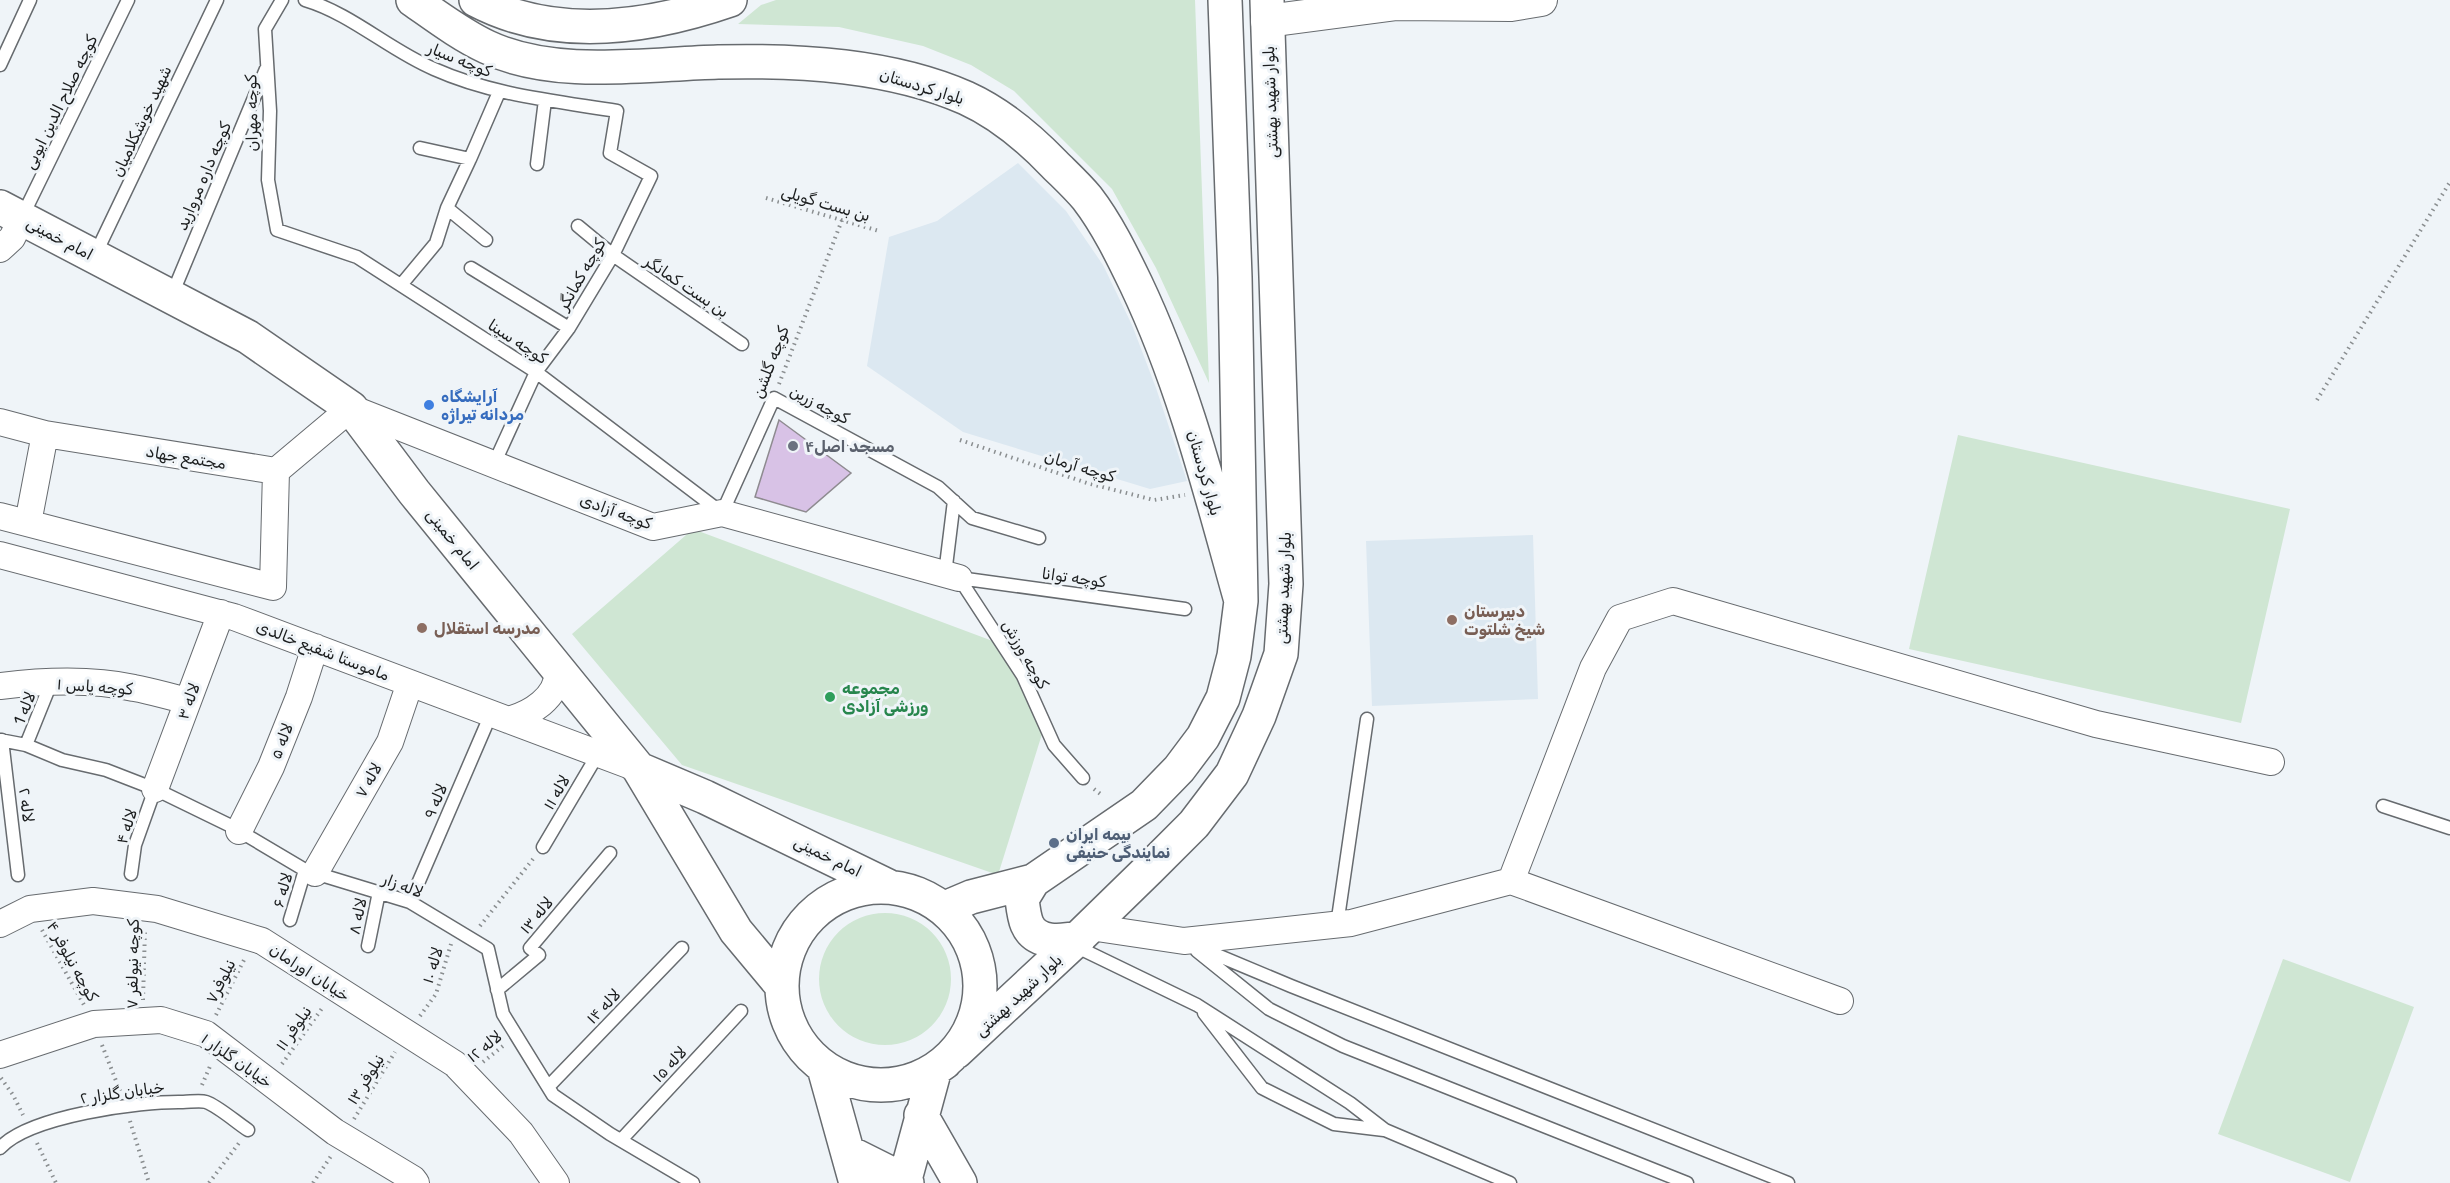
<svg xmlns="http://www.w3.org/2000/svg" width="2450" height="1183" viewBox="0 0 2450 1183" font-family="Rubik,'Noto Naskh Arabic',sans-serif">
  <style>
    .built { fill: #dce8f1 }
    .green { fill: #cfe6d3 }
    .building { fill: #d8c2e6; stroke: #8e8b90; stroke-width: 1.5 }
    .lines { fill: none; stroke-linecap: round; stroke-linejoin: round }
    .service-casing { stroke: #676b6f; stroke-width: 15 }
    .minor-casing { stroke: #676b6f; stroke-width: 28 }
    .tertiary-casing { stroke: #676b6f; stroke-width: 34 }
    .secondary-casing { stroke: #676b6f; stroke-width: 36 }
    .path { stroke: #8a8e90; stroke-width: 4; stroke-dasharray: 1.5 4.5; stroke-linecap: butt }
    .service { stroke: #fff; stroke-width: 12 }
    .minor { stroke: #fff; stroke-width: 26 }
    .tertiary { stroke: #fff; stroke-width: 32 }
    .secondary { stroke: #fff; stroke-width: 33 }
    .shop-dot { fill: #3f7fe0; stroke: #eff4f8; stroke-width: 2 }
    .worship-dot { fill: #6b7280; stroke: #eff4f8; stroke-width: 2 }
    .education-dot { fill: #8d6e63; stroke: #eff4f8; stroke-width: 2 }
    .leisure-dot { fill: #2e9e5b; stroke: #eff4f8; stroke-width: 2 }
    .service-dot { fill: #5c6f8a; stroke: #eff4f8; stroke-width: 2 }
    .labels { text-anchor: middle; stroke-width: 6; stroke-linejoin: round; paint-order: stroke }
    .street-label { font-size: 16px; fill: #1b1d1e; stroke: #eff4f8 }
    .shop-label { font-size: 16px; font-weight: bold; fill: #366cbe; stroke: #eff4f8; text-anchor: start }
    .worship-label { font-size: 16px; font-weight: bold; fill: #5b616d; stroke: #eff4f8; text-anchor: start }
    .education-label { font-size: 16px; font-weight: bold; fill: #785e54; stroke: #eff4f8; text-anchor: start }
    .leisure-label { font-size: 16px; font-weight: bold; fill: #27864d; stroke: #eff4f8; text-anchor: start }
    .service-label { font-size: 16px; font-weight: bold; fill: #4e5e75; stroke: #eff4f8; text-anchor: start }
  </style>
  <rect width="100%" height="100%" fill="#eff4f8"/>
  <path class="built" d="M1018 163 1066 211 1103 265 1132 325 1156 388 1187 481 1150 489 963 432 867 366 889 237 937 221Z
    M1533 535 1538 699 1372 706 1366 541Z"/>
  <path class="green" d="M776 0H1195L1209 383 1156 268 1112 189 1014 91 971 65 923 46 839 27 738 24 761 5Z
    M1958 435 2290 509 2241 723 1909 649Z
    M693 529 1006 646 1047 718 998 875 682 765 572 634Z
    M819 979a66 66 0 1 1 132 0a66 66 0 1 1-132 0Z
    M2283 959 2414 1007 2350 1182 2218 1134Z"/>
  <path class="building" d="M779 420 851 473 806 512 755 497Z"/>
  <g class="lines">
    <defs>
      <path id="service" d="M282 0 265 29 270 111 268 180 277 230 357 257 536 372 722 513 774 398 938 487 972 518 1039 538
        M305 0C352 14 389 50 434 69 492 95 555 101 617 111L610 153 651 176 613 255 569 328 536 372 494 464
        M0 65 30 0
        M420 148 470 159 499 92
        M537 164 545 100
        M447 208 470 159
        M22 217 128 0
        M578 226 613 255 742 344
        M95 255 217 0
        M471 268 569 328
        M401 285 436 243 447 208 486 240
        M171 297 266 69
        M945 574 954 501
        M959 578 1023 676 1054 745 1083 778
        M959 578 1185 609
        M0 740 26 745 62 760 106 770 155 789 231 826 305 870 410 902 488 949 503 1014 553 1095 610 1134 693 1183
        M2 740 18 875
        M26 745 51 683
        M2383 806 2450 828
        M543 847 598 754
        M131 874 135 845 155 789
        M410 902 491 714
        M290 920 305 870
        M1337 925 1367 719
        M1073 945 1197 1005 1350 1103 1385 1130 1510 1183
        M1193 945 1291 986 1788 1183
        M368 946 379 892
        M1197 951 1269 1009 1343 1046 1687 1183
        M497 990 539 955 530 948 610 853
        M1204 1013 1262 1088 1334 1124 1384 1130
        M548 1087 682 948
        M621 1140 741 1011
        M0 1148C29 1116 140 1101 183 1102 190 1102 200 1100 206 1102 218 1106 237 1123 248 1130"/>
      <path id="minor" d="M0 249 12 238 22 218
        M0 422 45 434 276 471 351 408 653 527 722 513 959 578
        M0 516 273 587 276 471
        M28 523 45 434
        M0 555 234 617 639 769
        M0 686C41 681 93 679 134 688 152 691 170 697 188 701
        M508 720C531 714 557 698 558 672
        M155 789 221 613
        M239 831 271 767 299 697 315 647
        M315 873 390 742 410 683
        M1511 881 1840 1001
        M0 924 30 909 93 901 157 909 262 941 455 1064 521 1133 556 1183
        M1090 927 1184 941 1351 923 1511 881 1593 668 1620 618 1673 601 2096 724 2271 762
        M0 1055 94 1024 161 1020 206 1034 335 1132 413 1179 416 1183"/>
      <path id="tertiary" d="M1267 21 1397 4 1511 5 1541 0"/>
      <path id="secondary" d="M413 0C436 16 461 35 487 47 555 79 645 64 718 62 799 60 891 65 966 98 999 113 1029 138 1054 164 1065 175 1077 186 1087 198 1107 224 1122 255 1136 284 1184 385 1211 494 1241 601
        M476 0C556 42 649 28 730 0
        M0 207 248 337 351 408 414 492 639 769 705 797 888 886
        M639 769 736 931 781 985
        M1033 881 1022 899C1023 907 1024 917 1027 924 1036 945 1062 941 1079 938
        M782 986a99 99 0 1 1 198 0a99 99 0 1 1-198 0Z
        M945 908 971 897 1033 881 1144 805 1179 769 1203 737 1223 698 1234 656 1241 601 1235 277 1225 0
        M956 1052 1072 944 1149 869 1194 824 1232 774 1259 716 1281 654 1286 584 1267 0
        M824 1068 856 1183
        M921 1115 960 1183
        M848 1152 904 1180 907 1183
        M904 1183 935 1069 945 1062"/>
    </defs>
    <use href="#service" class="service-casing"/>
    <use href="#minor" class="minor-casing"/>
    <use href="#tertiary" class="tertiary-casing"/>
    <use href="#secondary" class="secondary-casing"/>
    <path class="path" d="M766 198 879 231
      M779 384 842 220
      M2317 400 2450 182
      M960 440 1087 483 1154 500 1185 495
      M1094 789 1103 796
      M480 926 533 859
      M42 930 84 1005
      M143 1000 145 929
      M216 1015 245 958
      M420 1016 436 994 451 944
      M102 1045 120 1091
      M483 1062 503 1046
      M282 1064 323 1007
      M1 1078 13 1095 23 1115
      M202 1085 211 1064
      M354 1119 395 1052
      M130 1121 149 1183
      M37 1143 56 1183
      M209 1183 239 1143
      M313 1183 331 1156"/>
    <use href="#service" class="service"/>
    <use href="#minor" class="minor"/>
    <use href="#tertiary" class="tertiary"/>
    <use href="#secondary" class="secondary"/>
  </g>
  <circle class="shop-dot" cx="429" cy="405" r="6"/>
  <circle class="worship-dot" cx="793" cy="446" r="6"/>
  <g class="education-dot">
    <circle cx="1452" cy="620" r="6"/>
    <circle cx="422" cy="628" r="6"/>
  </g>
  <circle class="leisure-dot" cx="830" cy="697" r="6"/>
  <circle class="service-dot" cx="1054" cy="843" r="6"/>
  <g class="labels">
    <g class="street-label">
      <text transform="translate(460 59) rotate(22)" y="6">کوچه سیار</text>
      <text transform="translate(922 86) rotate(17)" y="6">بلوار کردستان</text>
      <text transform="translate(60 102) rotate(-64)" y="6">کوچه صلاح الدین ایوبی</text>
      <text transform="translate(1270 102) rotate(-92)" y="6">بلوار شهید بهشتی</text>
      <text transform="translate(251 113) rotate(-91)" y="6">کوچه مهران</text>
      <text transform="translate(141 121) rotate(-65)" y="6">شهید خوشکلامیان</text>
      <text transform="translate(203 176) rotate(-67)" y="6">کوچه داره مروارید</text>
      <text transform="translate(826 203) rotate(16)" y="6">بن بست گویلی</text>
      <text transform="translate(60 238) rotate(28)" y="6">امام خمینی</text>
      <text transform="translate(581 274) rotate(-60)" y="6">کوچه کمانگر</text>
      <text transform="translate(687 286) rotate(34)" y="6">بن بست کمانگر</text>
      <text transform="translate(518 341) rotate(33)" y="6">کوچه سینا</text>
      <text transform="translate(770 362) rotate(-69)" y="6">کوچه گلشن</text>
      <text transform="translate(820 404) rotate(28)" y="6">کوچه زرین</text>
      <text transform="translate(186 457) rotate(9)" y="6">مجتمع جهاد</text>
      <text transform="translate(1080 466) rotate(17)" y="6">کوچه آرمان</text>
      <text transform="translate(1205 473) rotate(74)" y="6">بلوار کردستان</text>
      <text transform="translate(616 511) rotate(20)" y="6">کوچه آزادی</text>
      <text transform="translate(453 539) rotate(51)" y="6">امام خمینی</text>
      <text transform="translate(1074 577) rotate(8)" y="6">کوچه توانا</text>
      <text transform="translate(1283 588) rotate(-88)" y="6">بلوار شهید بهشتی</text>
      <text transform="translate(323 650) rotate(21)" y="6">ماموستا شفیع خالدی</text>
      <text transform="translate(1026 654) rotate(60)" y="6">کوچه ورزش</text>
      <text transform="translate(95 686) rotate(4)" y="6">کوچه یاس ۱</text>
      <text transform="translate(188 701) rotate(-70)" y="6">لاله ۳</text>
      <text transform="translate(24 708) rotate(-68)" y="6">لاله 1</text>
      <text transform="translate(281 741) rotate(-69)" y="6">لاله ۵</text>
      <text transform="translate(368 780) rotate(-60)" y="6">لاله ۷</text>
      <text transform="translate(556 792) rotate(-60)" y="6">لاله ۱۱</text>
      <text transform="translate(435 801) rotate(-67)" y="6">لاله ۹</text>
      <text transform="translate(27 805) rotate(83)" y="6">لاله ۲</text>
      <text transform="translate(126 826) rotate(-72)" y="6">لاله ۴</text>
      <text transform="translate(828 856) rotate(26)" y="6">امام خمینی</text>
      <text transform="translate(403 885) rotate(21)" y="6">لاله زار</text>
      <text transform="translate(282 890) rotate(-74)" y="6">لاله ۶</text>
      <text transform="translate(536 915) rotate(-50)" y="6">لاله ۱۳</text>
      <text transform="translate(357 916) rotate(-78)" y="6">لاله ۸</text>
      <text transform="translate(73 961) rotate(61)" y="6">کوچه نیلوفر ۴</text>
      <text transform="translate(132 964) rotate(-89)" y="6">کوچه نیولفر ۷</text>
      <text transform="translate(432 965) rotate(-73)" y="6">لاله ۱۰</text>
      <text transform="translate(310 972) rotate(33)" y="6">خیابان اورامان</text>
      <text transform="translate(220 981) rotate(-63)" y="6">نیلوفر۷</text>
      <text transform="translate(1018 995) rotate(-43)" y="6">بلوار شهید بهشتی</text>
      <text transform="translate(603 1006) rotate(-46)" y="6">لاله ۱۴</text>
      <text transform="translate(293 1028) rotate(-55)" y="6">نیلوفر ۱۱</text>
      <text transform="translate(484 1046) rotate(-39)" y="6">لاله ۱۲</text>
      <text transform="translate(237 1060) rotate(35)" y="6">خیابان گلزار ۱</text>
      <text transform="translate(669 1064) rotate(-47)" y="6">لاله ۱۵</text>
      <text transform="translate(365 1079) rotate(-58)" y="6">نیلوفر ۱۳</text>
      <text transform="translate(122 1092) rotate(-8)" y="6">خیابان گلزار ۲</text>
    </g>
    <g class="shop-label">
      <text x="441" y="402">آرایشگاه<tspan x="441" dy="18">مردانه تیراژه</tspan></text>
    </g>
    <g class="worship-label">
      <text x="805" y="452">مسجد اصل۴</text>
    </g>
    <g class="education-label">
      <text x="1464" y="617">دبیرستان<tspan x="1464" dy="18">شیخ شلتوت</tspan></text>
      <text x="434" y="634">مدرسه استقلال</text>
    </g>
    <g class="leisure-label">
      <text x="842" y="694">مجموعه<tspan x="842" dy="18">ورزشی آزادی</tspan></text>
    </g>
    <g class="service-label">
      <text x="1066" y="840">بیمه ایران<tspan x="1066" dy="18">نمایندگی حنیفی</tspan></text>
    </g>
  </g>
</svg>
